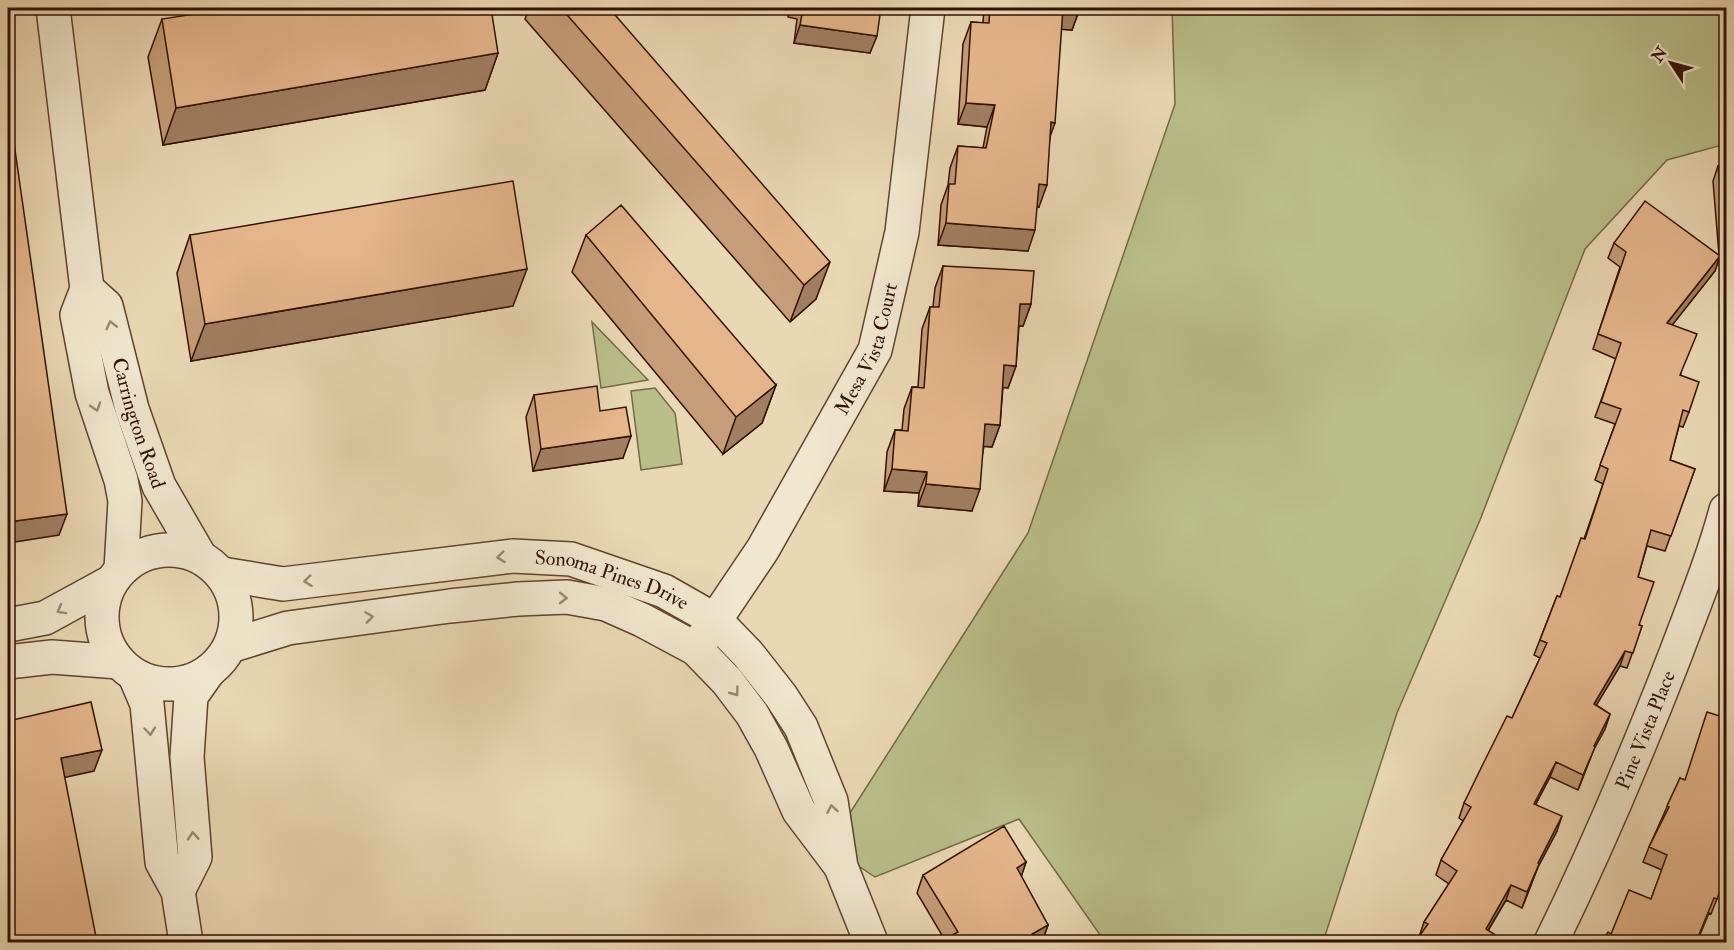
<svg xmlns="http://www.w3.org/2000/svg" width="1734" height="950" viewBox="0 0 1734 950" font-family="'IM FELL Double Pica',serif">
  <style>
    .green { fill: #babe8b; stroke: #756846; stroke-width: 1.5 }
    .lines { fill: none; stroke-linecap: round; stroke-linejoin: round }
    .minor-casing { stroke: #5e432e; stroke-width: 36 }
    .tertiary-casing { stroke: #5e432e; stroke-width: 36 }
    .minor { stroke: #f1e6ce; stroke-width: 33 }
    .tertiary { stroke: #f1e6ce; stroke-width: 33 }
    .wall { fill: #c59d78; stroke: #301101; stroke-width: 1.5 }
    .shaded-wall { fill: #a07f62; stroke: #301101; stroke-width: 1.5 }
    .building { fill: #e5b68c; stroke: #301101; stroke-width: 1.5 }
    .oneway { stroke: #9a8672 }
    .labels { text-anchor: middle; stroke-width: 4.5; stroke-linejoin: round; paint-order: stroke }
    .street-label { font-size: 20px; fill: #301101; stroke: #f1e6ce }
  </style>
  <rect width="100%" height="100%" fill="#ead8b4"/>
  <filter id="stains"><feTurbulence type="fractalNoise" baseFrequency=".00333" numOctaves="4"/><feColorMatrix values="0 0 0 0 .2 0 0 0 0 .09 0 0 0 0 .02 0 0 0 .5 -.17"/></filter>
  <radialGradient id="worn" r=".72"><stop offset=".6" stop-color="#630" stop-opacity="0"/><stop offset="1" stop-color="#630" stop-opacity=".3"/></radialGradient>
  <path class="green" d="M1172 8H1726V144L1667 160 1585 249 1480 520 1397 713 1323 942H1105L1019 819 875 877 857 865 850 813 1028 533 1175 104Z
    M592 322 648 380 601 388Z
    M655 388 675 413 682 464 641 470 631 391Z"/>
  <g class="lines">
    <defs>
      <g id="minor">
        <path id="s1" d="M222 574 283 584 513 556 571 559 664 591 715 620 748 654 781 696 801 727 831 801 841 867 871 942"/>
        <path id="s2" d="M703 638 763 549 875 350 902 232 928 8"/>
        <path d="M230 646 288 628 450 606 518 599 567 597 606 604 642 620 696 649 727 681 752 714 771 748 799 811 839 864"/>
        <path id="s3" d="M1551 942C1597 848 1638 751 1676 653 1694 605 1713 559 1726 510"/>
      </g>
      <g id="tertiary">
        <path d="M53 8 87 289 77 315 92 393 121 480 125 501 121 569"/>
        <path id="s4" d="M87 289 106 306 132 409 159 486 199 555"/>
        <circle cx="169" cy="617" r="67"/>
        <path d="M8 625 45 618 111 582"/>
        <path d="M8 662 52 657 119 662"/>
        <path d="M135 676 147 704 162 862 178 891 186 942"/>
        <path d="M178 891 195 857 187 757 191 696 208 672"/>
      </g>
    </defs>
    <use href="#minor" class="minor-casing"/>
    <use href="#tertiary" class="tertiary-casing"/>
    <use href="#minor" class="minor"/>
    <use href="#tertiary" class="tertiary"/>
  </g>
  <path class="wall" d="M529 8H609L816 299 790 322 525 19Z
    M790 8H881L870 53 794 43 797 19 788 17Z
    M984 8H1080L1072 30 1061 29 1050 137 1039 207 1037 206 1028 251 938 245 941 205 948 185 950 168 958 146 983 148 987 127 958 124 963 44 971 22 983 23Z
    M162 19 498 53 485 90 163 145 148 57Z
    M1726 165V270H1720L1719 259 1715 271 1672 325 1681 375 1689 412 1683 427 1679 426 1670 460 1695 469 1665 551 1647 546 1638 577 1639 625 1642 626 1627 668 1620 666 1596 705 1610 714 1605 729 1594 749 1578 790 1550 777 1536 804 1557 831 1538 867 1522 908 1506 900 1488 931 1419 937 1424 922 1449 884 1436 875 1441 860 1463 821 1459 818 1464 803 1512 718 1540 658 1534 655 1557 596 1560 597 1584 539 1603 484 1595 480 1615 424 1595 417 1616 359 1593 349 1620 267 1608 258 1614 243 1719 255 1713 181 1718 166Z
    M190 235 513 306 191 361 177 273Z
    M586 235 776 385 762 423 723 454 572 272Z
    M943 266 1031 304 1023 326H1019L1016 366 1008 388 1003 387 1000 425 992 447 984 446 972 511 918 506 919 493 884 491 887 452 895 430H902L904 409 912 387H918L922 329 930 307H933L935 288Z
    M534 395 600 411 623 458 533 471 526 417Z
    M1680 778 1726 876 1711 914 1709 913 1697 942H1602L1651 899 1662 870 1643 862 1649 847Z
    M1026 862 1021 876 1048 925 1042 942H946L917 893 923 875Z"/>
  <path class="shaded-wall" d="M1063 8H1080L1072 30 1055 29Z
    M800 25 877 36 870 53 794 43Z
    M498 53 485 90 163 145 176 108Z
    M966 103 995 105 987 127 958 124Z
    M1051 122 1055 123 1047 145Z
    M1039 184 1047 185 1039 207 1031 206Z
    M946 223 1035 230 1028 251 938 245Z
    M1726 255V270H1720Z
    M1720 256 1715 271 1662 338 1667 323Z
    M830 262 816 299 790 322 804 285Z
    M527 269 513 306 191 361 205 324Z
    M1020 304H1031L1023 326H1012Z
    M1004 365 1016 366 1008 388 996 387Z
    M776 385 762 423 723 454 736 417Z
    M985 424 1000 425 992 447 978 446Z
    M631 436 623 458 533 471 541 449Z
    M892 469 927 472 919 493 884 491Z
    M926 484 980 489 972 511 918 506Z
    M67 514 59 535 8 543V522Z
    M1625 651 1620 666 1588 719 1594 704Z
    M1610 714 1605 729 1594 749 1578 790 1594 746Z
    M102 750 94 771 53 780 61 758Z
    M1556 762 1550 777 1528 819 1534 804Z
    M1562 816 1557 831 1538 867 1522 908 1538 863Z
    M1026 862 1020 881 1017 868Z
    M1511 885 1506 900 1481 942 1486 929Z
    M1048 925 1042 942 1032 934Z"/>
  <path class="building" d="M232 8H491L498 53 176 108 162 19Z
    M561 8H609L830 262 804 285Z
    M803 8H881L877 36 800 25Z
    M990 8H1063L1055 123 1051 122 1047 185 1039 184 1035 230 946 223 949 184H955L958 146 986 148 995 105 966 103 971 22 989 23Z
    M8 101 67 514 8 522Z
    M1726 165V255L1718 166Z
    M513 181 527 269 205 324 190 235Z
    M1645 201 1720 256 1667 323 1697 334 1680 375 1699 382 1689 412 1683 410 1670 460 1695 469 1671 536 1651 530 1638 577 1654 582 1639 625 1642 626 1633 653 1625 651 1594 704 1610 714 1594 746 1595 747 1583 775 1556 762 1534 804 1562 816 1538 863 1539 864 1527 892 1511 885 1486 929 1500 938 1497 942H1415L1428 924 1424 922 1457 871 1441 860 1471 807 1464 803 1484 762 1507 716 1512 718 1547 643 1540 640 1557 596 1560 597 1581 538 1585 539 1608 469 1600 465 1621 409 1601 402 1621 343 1598 334 1626 252 1614 243Z
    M621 205 776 385 736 417 586 235Z
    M943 266 1034 271 1031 304H1020L1016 366 1004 365 1000 425 985 424 980 489 926 484 927 472 892 469 895 430 908 431 912 387 924 388 930 307H939Z
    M597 386 600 411 626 407 631 436 541 449 534 395Z
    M91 702 102 750 61 758 97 942H8V721Z
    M1707 712 1726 718V874L1717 899 1714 898 1696 942H1602L1608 932 1611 934 1629 890 1651 899 1667 855 1649 847 1669 807 1667 806 1680 778 1685 780Z
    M1004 826 1026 862 1017 868 1048 925 1032 934 1042 942H949L947 938 958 932 923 875Z"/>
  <defs><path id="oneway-chevron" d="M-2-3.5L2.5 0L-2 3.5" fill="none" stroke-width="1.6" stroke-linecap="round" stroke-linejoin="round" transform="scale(1.5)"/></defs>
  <g class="oneway">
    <use href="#oneway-chevron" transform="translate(111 325) rotate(-104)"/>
    <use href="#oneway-chevron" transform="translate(96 407) rotate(72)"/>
    <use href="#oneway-chevron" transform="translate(501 557) rotate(174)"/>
    <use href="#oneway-chevron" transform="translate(308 581) rotate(173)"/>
    <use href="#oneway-chevron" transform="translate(563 598) rotate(1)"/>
    <use href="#oneway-chevron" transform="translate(61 610) rotate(151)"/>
    <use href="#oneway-chevron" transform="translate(369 617) rotate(-8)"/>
    <use href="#oneway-chevron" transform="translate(735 692) rotate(53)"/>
    <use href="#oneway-chevron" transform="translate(150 731) rotate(85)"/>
    <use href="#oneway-chevron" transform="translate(832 809) rotate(-100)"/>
    <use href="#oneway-chevron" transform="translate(193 836) rotate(-94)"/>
  </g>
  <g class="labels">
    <g class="street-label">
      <text dy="7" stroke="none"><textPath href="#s2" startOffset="334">Mesa Vista Court</textPath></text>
      <text dy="7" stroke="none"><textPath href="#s4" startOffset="147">Carrington Road</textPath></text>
      <text dy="7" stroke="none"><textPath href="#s1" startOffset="396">Sonoma Pines Drive</textPath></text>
      <text dy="7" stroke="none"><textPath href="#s3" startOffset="232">Pine Vista Place</textPath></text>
    </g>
  </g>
  <rect width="1734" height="950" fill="none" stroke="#ead8b4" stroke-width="30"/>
  <rect x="9" y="9" width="1716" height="932" fill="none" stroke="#301101" stroke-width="3"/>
  <rect x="15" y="15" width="1704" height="920" fill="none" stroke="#301101" stroke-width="1.5"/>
  <g transform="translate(1671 63) rotate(306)" stroke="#f1e6ce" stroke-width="4.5" paint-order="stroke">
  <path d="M0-4.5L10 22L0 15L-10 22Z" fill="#301101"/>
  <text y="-9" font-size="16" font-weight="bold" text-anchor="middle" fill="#301101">N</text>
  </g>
  <rect width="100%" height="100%" filter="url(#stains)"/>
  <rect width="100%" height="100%" fill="url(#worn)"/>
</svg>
